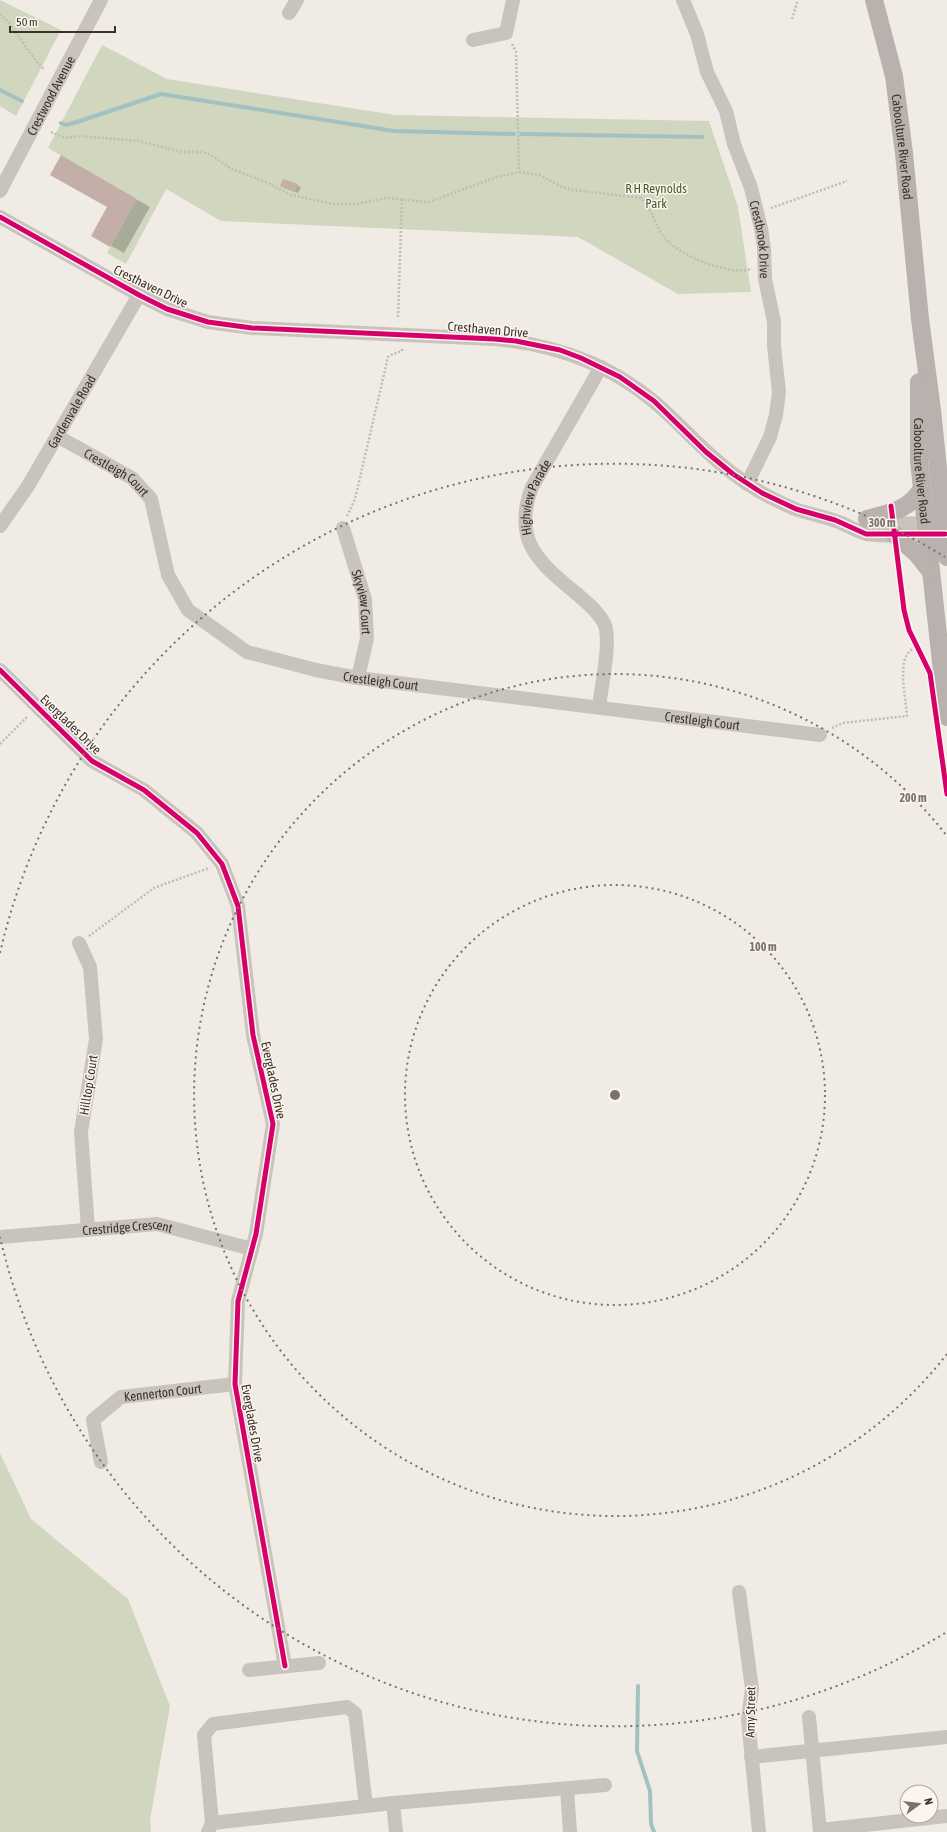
<svg xmlns="http://www.w3.org/2000/svg" width="947" height="1832" viewBox="0 0 947 1832" font-family="'Asap Condensed',sans-serif">
  <style>
    .green { fill: #d1d6bf }
    .shadow { fill: #0003 }
    .lines { fill: none; stroke-linecap: round; stroke-linejoin: round }
    .stream { stroke: #a1c2c1; stroke-width: 4 }
    .building { fill: #c3afa7 }
    .path { stroke: #c2bbb6; stroke-width: 2.5; stroke-dasharray: 2 2; stroke-linecap: butt }
    .minor { stroke: #c9c3be; stroke-width: 14 }
    .major { stroke: #b8b1ad; stroke-width: 18 }
    .cycleway-casing { stroke: #fbf5ee; stroke-width: 8 }
    .cycleway { stroke: #d6006c; stroke-width: 5 }
    .ring { fill: none; stroke: #7a716c; stroke-width: 2; stroke-dasharray: 2 4 }
    .labels { text-anchor: middle; stroke-width: 3; stroke-linejoin: round; paint-order: stroke }
    .street-label { font-size: 13px; fill: #3b302b; stroke: #fbf5ee }
    .park-label { font-size: 13px; fill: #4a5a2e; stroke: #fbf5ee }
    .centre { fill: #7a716c; stroke: #fbf5ee; stroke-width: 2 }
    .ring-label { font-size: 12px; text-anchor: middle; font-weight: bold; fill: #7a716c; stroke: #fbf5ee; stroke-width: 3; stroke-linejoin: round; paint-order: stroke }
  </style>
  <rect width="100%" height="100%" fill="#f0ebe5"/>
  <path class="green" d="M0 0 61 30 16 116 0 106Z
    M102 45 167 79 395 115 709 121 738 207 751 292 678 294 578 237 221 221 166 189 126 264 107 253 137 199 48 148Z
    M0 1453 31 1519 128 1599 170 1706 150 1820 151 1832H0Z"/>
  <path class="shadow" d="M61 157 150 207 124 253 93 236 109 207Z
    M284 180 301 187 298 193 284 188Z"/>
  <g class="lines">
    <path class="stream" d="M0 90 22 101
      M61 123 66 125 77 122 161 94 394 131 514 134
      M521 134 702 137
      M638 1686 637 1751 650 1791 651 1824 654 1832"/>
  </g>
  <path class="building" d="M61 155 137 199 110 247 91 236 107 207 50 175Z
    M283 179 298 184 295 192 280 186Z"/>
  <g class="lines">
    <path class="path" d="M0 14C18 30 27 54 45 70
      M792 19 798 0
      M512 44 516 52 519 172
      M51 132 65 138 81 136 139 141 182 152H200L209 154 232 169 266 182 291 195 334 204H356L386 198 429 202 497 177 519 172 539 175 562 187 573 190 641 198C653 210 653 220 661 233 675 255 728 276 752 269
      M771 208 847 181
      M398 317 402 198
      M347 516 355 499 388 357 391 355 402 351V348
      M832 728 843 723 907 716C906 700 900 674 905 659 907 653 912 649 917 645
      M0 744 28 716
      M89 936 154 888 209 868"/>
    <g class="minor">
      <path id="s1" d="M683 0 697 34 707 72 726 111 734 144 751 188 761 228 764 248 765 279 774 322V346L779 392 776 415 770 437 747 484"/>
      <path d="M289 13 297 0"/>
      <path d="M473 40 506 33 513 0"/>
      <path id="s2" d="M0 191 101 0"/>
      <path d="M0 217 139 295 167 309 208 322 252 328 494 339C562 345 620 368 670 416 691 436 711 458 735 475 753 489 774 500 795 509 809 514 823 516 836 521 846 524 856 532 867 534 887 537 916 535 936 534"/>
      <path id="s3" d="M57 436 132 478 151 499 168 575 188 610 247 652 316 670 358 678 820 735"/>
      <path d="M871 519 893 523 936 524"/>
      <path id="s4" d="M0 526 28 486 139 295"/>
      <path id="s5" d="M343 528 365 599 367 638 358 678"/>
      <path d="M0 670 92 761 144 790 197 833 222 864 238 906 253 1035 273 1124 256 1234 238 1301 235 1384 285 1666"/>
      <path id="s6" d="M599 707C601 688 612 639 604 623 598 611 587 603 577 594 538 562 512 540 532 487L601 367"/>
      <path d="M79 943 90 967 96 1039 81 1132 88 1229"/>
      <path id="s7" d="M0 1237 157 1224 252 1249"/>
      <path id="s8" d="M101 1462 93 1420 121 1397 235 1384"/>
      <path d="M739 1592 752 1689 748 1719 759 1832"/>
      <path d="M249 1670 319 1663"/>
      <path d="M809 1717 820 1832"/>
      <path d="M751 1757 947 1737"/>
      <path d="M567 1789 570 1832"/>
      <path d="M393 1803 396 1832"/>
      <path d="M212 1823 393 1803 605 1785"/>
      <path d="M820 1830 947 1816"/>
      <path d="M208 1832 212 1823 204 1735 213 1724 347 1707 355 1713 366 1806"/>
    </g>
    <g class="major">
      <path id="s9" d="M874 0 894 76 904 153 920 319 932 410 947 557"/>
      <path id="s10" d="M919 382V461L947 717"/>
      <path d="M867 519C889 513 910 510 922 488"/>
      <path d="M894 534 917 554 931 572"/>
    </g>
    <defs>
      <path id="cycleway" d="M0 217 139 295 167 309 208 322 252 328 494 339 516 341 560 350 581 358 620 377 654 401 706 452 733 474 762 493 796 509 835 520 866 534H945
        M891 506 904 610 909 630 930 673 947 794
        M0 670 92 761 144 790 197 833 222 864 238 906 253 1035 273 1124 256 1234 238 1301 235 1384 285 1666"/>
    </defs>
    <use href="#cycleway" class="cycleway-casing"/>
    <use href="#cycleway" class="cycleway"/>
  </g>
  <g class="ring">
    <circle cx="615" cy="1095" r="210"/>
    <path d="M947 1354A421 421 0 1 1 947 836"/>
    <path d="M945 1633A631 631 0 0 1 0 1237M0 953A631 631 0 0 1 945 557"/>
  </g>
  <g class="labels">
    <g class="street-label">
      <text dy="5" stroke="none"><textPath href="#s2" startOffset="108">Crestwood Avenue</textPath></text>
      <text dy="5" stroke="none"><textPath href="#s9" startOffset="150">Caboolture River Road</textPath></text>
      <text dy="5" stroke="none"><textPath href="#s1" startOffset="253">Crestbrook Drive</textPath></text>
      <text transform="translate(151 286) rotate(26)" y="5">Cresthaven Drive</text>
      <text transform="translate(488 329) rotate(5)" y="5">Cresthaven Drive</text>
      <text dy="5" stroke="none"><textPath href="#s4" startOffset="135">Gardenvale Road</textPath></text>
      <text dy="5" stroke="none"><textPath href="#s10" startOffset="89">Caboolture River Road</textPath></text>
      <text dy="5" stroke="none"><textPath href="#s3" startOffset="70">Crestleigh Court</textPath></text>
      <text dy="5" stroke="none"><textPath href="#s6" startOffset="243">Highview Parade</textPath></text>
      <text dy="5" stroke="none"><textPath href="#s5" startOffset="77">Skyview Court</textPath></text>
      <text dy="5" stroke="none"><textPath href="#s3" startOffset="442">Crestleigh Court</textPath></text>
      <text dy="5" stroke="none"><textPath href="#s3" startOffset="766">Crestleigh Court</textPath></text>
      <text transform="translate(71 724) rotate(44)" y="5">Everglades Drive</text>
      <text transform="translate(274 1080) rotate(78)" y="5">Everglades Drive</text>
      <text transform="translate(88 1085) rotate(-81)" y="5">Hilltop Court</text>
      <text dy="5" stroke="none"><textPath href="#s7" startOffset="128">Crestridge Crescent</textPath></text>
      <text dy="5" stroke="none"><textPath href="#s8" startOffset="121">Kennerton Court</textPath></text>
      <text transform="translate(253 1423) rotate(80)" y="5">Everglades Drive</text>
      <text transform="translate(750 1712) rotate(-89)" y="5">Amy Street</text>
    </g>
    <g class="park-label">
      <text x="656" y="193">R H Reynolds<tspan x="656" dy="15">Park</tspan></text>
    </g>
  </g>
  <circle cx="615" cy="1095" r="6" class="centre"/>
  <g class="ring-label">
    <text x="882" y="527">300 m</text>
    <text x="913" y="802">200 m</text>
    <text x="763" y="951">100 m</text>
  </g>
  <g transform="translate(919 1804) rotate(75)"><circle r="19" fill="#fbf5ee" stroke="#aea6a0"/>
  <path d="M0-3L7 15L0 10L-7 15Z" fill="#7a716c"/>
  <text y="-6" font-size="11" font-weight="bold" text-anchor="middle" fill="#3b302b">N</text>
  </g>
  <path d="M10 26v6h105v-6" fill="none" stroke="#3b302b" stroke-width="2"/>
  <text x="16" y="26" font-size="12" fill="#3b302b" stroke="#fbf5ee" stroke-width="3" paint-order="stroke">50 m</text>
</svg>
